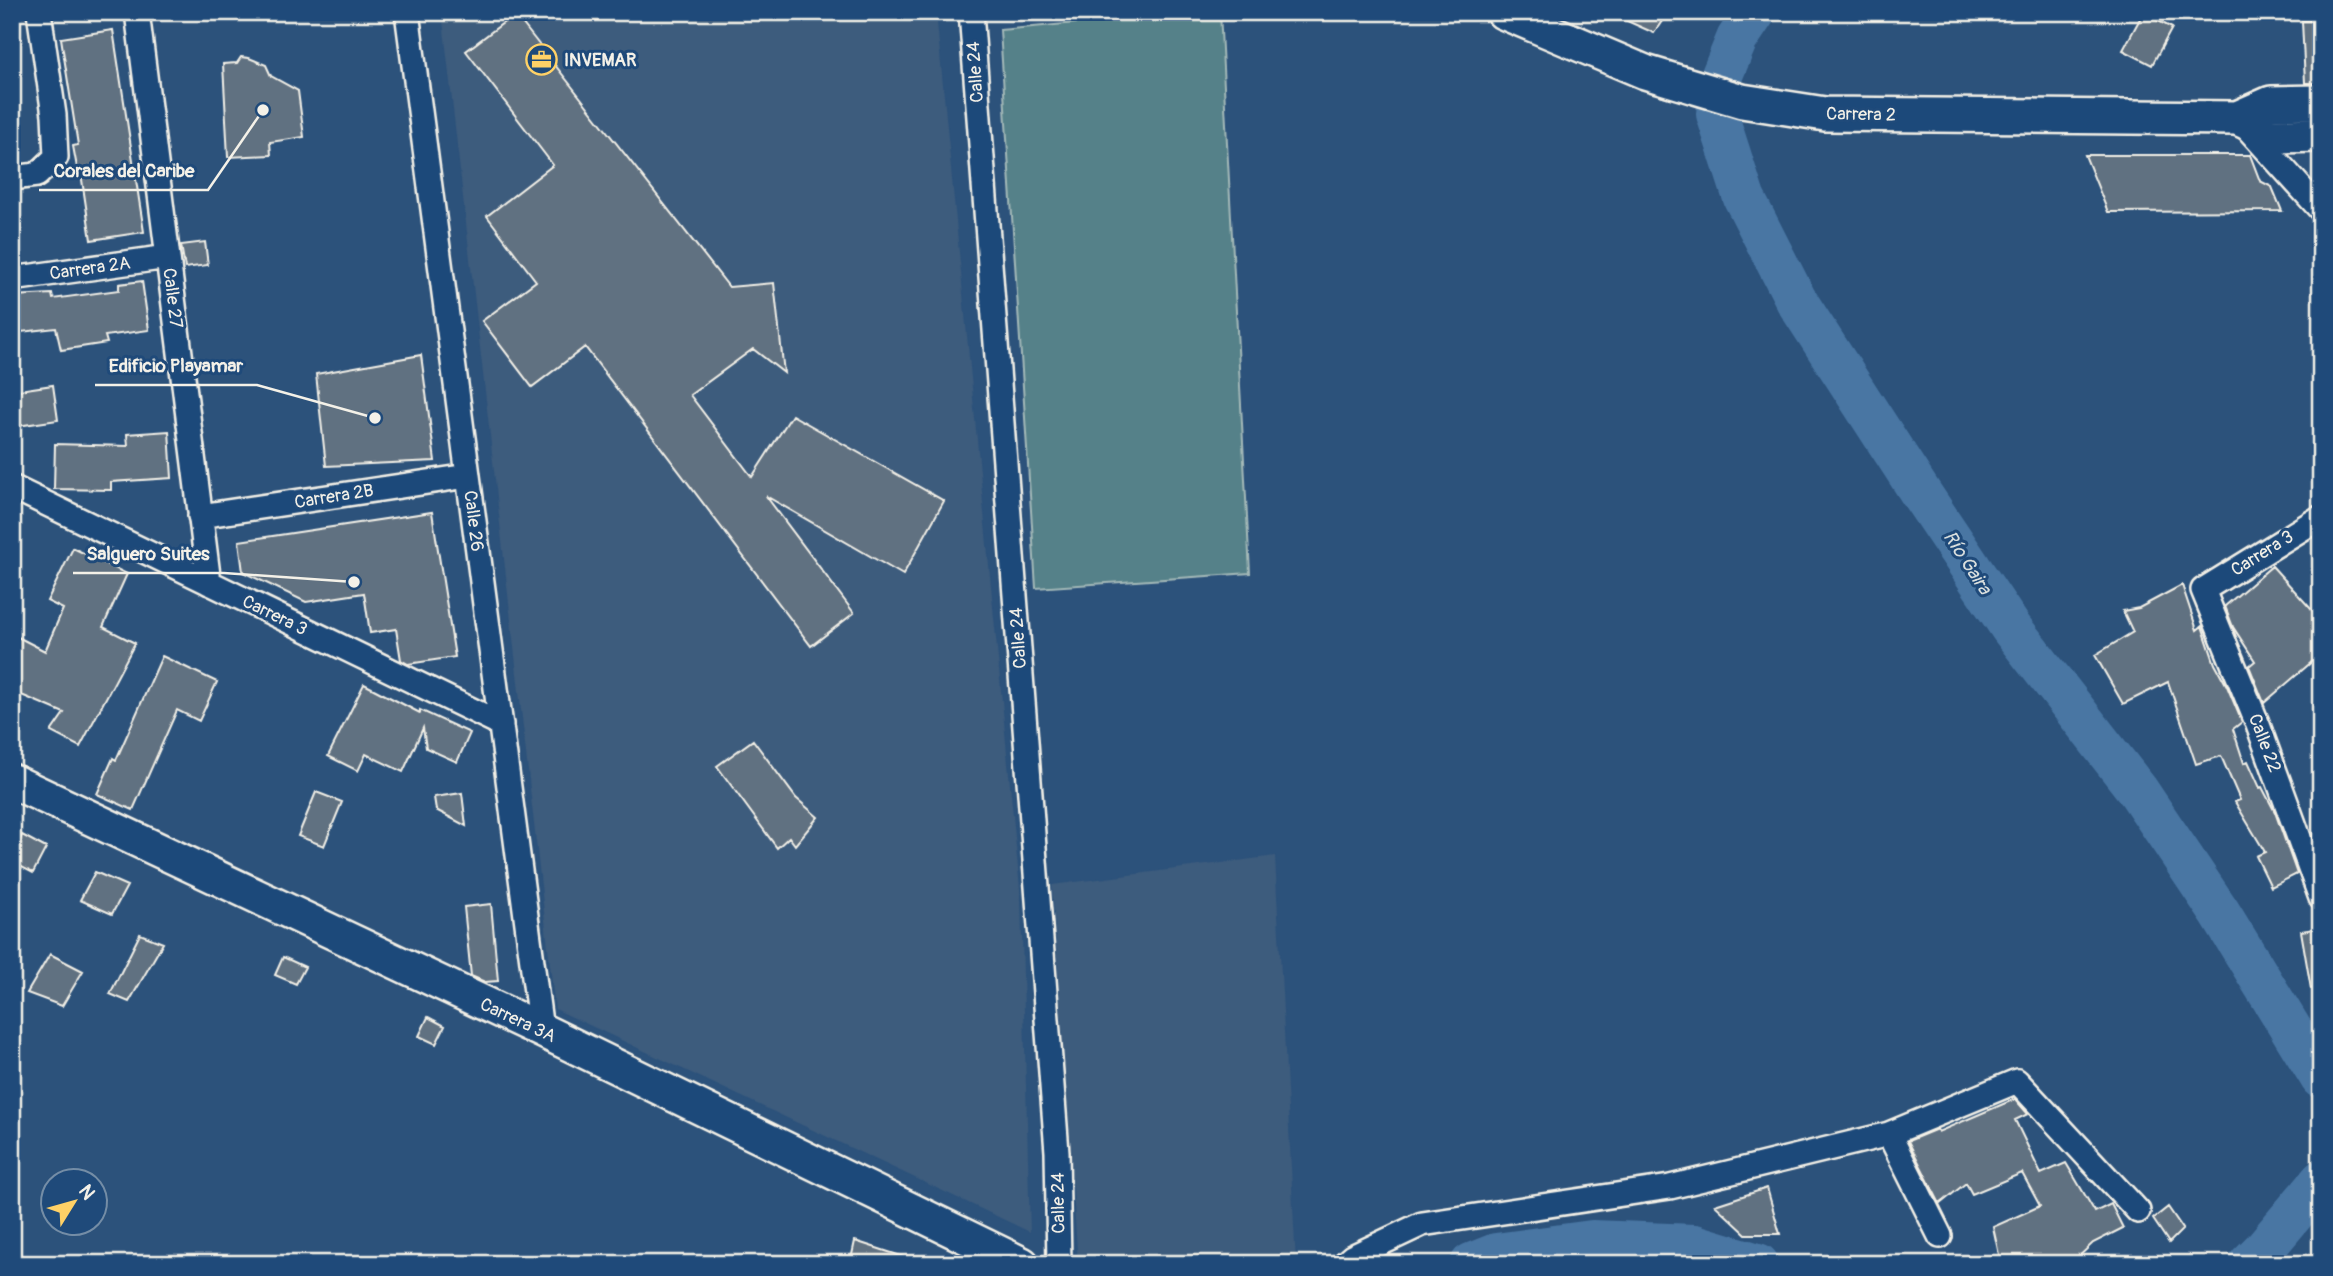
<svg xmlns="http://www.w3.org/2000/svg" width="2333" height="1276" viewBox="0 0 2333 1276" font-family="Pangolin,sans-serif">
  <style>
    .built { fill: #3c5b7d }
    .green { fill: #558189; stroke: #a4b9b8; stroke-width: 2 }
    .lines { fill: none; stroke-linecap: round; stroke-linejoin: round }
    .river { stroke: #4876a3; stroke-width: 42 }
    .building { fill: #617181; stroke: #f4f1e8; stroke-width: 2 }
    .street-casing { stroke: #f4f1e8; stroke-width: 28 }
    .secondary-casing { stroke: #f4f1e8; stroke-width: 38 }
    .street { stroke: #1f4a7a; stroke-width: 23 }
    .secondary { stroke: #1f4a7a; stroke-width: 33 }
    .labels { text-anchor: middle; stroke-width: 6; stroke-linejoin: round; paint-order: stroke }
    .poi-label { font-size: 18px; font-weight: bold; fill: #f4f1e8; stroke: #1f4a7a; text-anchor: start }
    .street-label { font-size: 18px; fill: #f4f1e8; stroke: #1f4a7a }
    .water-label { font-size: 19px; font-style: italic; fill: #dadfde; stroke: #1f4a7a }
    .leader { fill: none; stroke: #f4f1e8; stroke-width: 2.5 }
    .callout-dot { fill: #f4f1e8; stroke: #1f4a7a; stroke-width: 2.5 }
    .callout-label { font-size: 19px; text-anchor: middle; font-weight: bold; fill: #f4f1e8; stroke: #1f4a7a; stroke-width: 6; stroke-linejoin: round; paint-order: stroke }
  </style>
  <rect width="100%" height="100%" fill="#2c527b"/>
  <filter id="ink" filterUnits="userSpaceOnUse"><feTurbulence type="fractalNoise" baseFrequency=".0143" numOctaves="2"/><feDisplacementMap in="SourceGraphic" scale="14" xChannelSelector="R" yChannelSelector="G"/><feConvolveMatrix kernelMatrix="1 2 1 2 8 2 1 2 1" color-interpolation-filters="sRGB"/></filter>
  <g filter="url(#ink)">
    <path class="built" d="M442 12H936L1021 899 1030 1232 555 1009Z
      M1275 856 1296 1264H1078L1052 885Z"/>
    <path class="green" d="M1198 12H1220L1250 573 1036 588 1000 30Z"/>
    <g class="lines">
      <path class="river" d="M1755 12 1737 39 1722 75 1717 114 1744 198 1796 300 1920 492 2011 628 2138 791 2220 913 2321 1078
        M1471 1264 1496 1254 1592 1241 1695 1245 1758 1264
        M2249 1264 2263 1250 2321 1181"/>
    </g>
    <path class="building" d="M1607 12H1668L1654 33Z
      M2143 13 2172 28 2152 65 2123 50Z
      M515 14 729 287 774 283 784 373 753 349 690 395 752 477 792 415 944 501 903 575 766 496 854 613 811 646 585 347 532 387 482 321 536 281 487 216 553 165 466 51Z
      M2302 21H2321V83H2305Z
      M113 30 144 232 91 240 81 173H78L73 146 78 145 61 38Z
      M241 57 249 58 266 65 271 76 298 91 304 137 270 142 271 155 228 157 223 64 237 63Z
      M2085 155H2250L2260 181 2272 187 2282 211 2108 212Z
      M205 242 208 265 185 268 181 245Z
      M142 281 149 330 105 336 107 343 61 350 56 328 12 333V296L52 294 53 299 119 290V284Z
      M421 355 435 461 326 466 316 374Z
      M53 385 58 420 17 426 12 391Z
      M169 431 172 478 111 482V490L54 489 55 444 128 446 127 434Z
      M432 512 455 657 408 664 401 660 396 629 370 633 364 593 306 602 243 572 239 541Z
      M73 548 127 574 103 627 135 643 80 747 51 732 64 713 12 691V634L45 651 63 609 47 601Z
      M2272 566 2321 620V654L2264 703 2249 666 2255 661 2233 627 2225 606Z
      M2182 585 2197 630 2202 626 2215 664 2227 686 2242 722 2233 729 2244 763 2248 761 2260 788 2262 787 2275 812 2297 874 2271 887 2256 856 2265 852 2235 802 2240 800 2221 756 2196 764 2168 682 2123 704 2095 655 2133 632 2123 611 2139 608Z
      M162 656 217 682 199 721 177 710 133 810 97 794 113 758 116 760Z
      M364 684 420 713V710L470 733 457 762 426 748 423 728 403 772 366 754 358 771 328 756Z
      M753 740 796 798 818 817 795 845 789 837 777 848 717 766Z
      M316 792 342 802 324 846 298 836Z
      M462 793 466 826 436 810 434 797Z
      M22 835 46 848 33 873 12 862V856Z
      M95 872 127 886 112 914 80 900Z
      M491 904 498 981 485 982 471 976 464 907Z
      M2321 928V988L2311 989 2301 931Z
      M140 934 163 943 129 1002 110 994Z
      M50 954 83 971 62 1006 27 993Z
      M283 957 305 967 296 984 275 975Z
      M428 1017 445 1026 436 1044 419 1036Z
      M2015 1099 2028 1114 2015 1120 2041 1174 2066 1163 2095 1212 2111 1204 2123 1228 2093 1243 2071 1264H2001L1993 1227 2040 1206 2022 1173 1972 1194 1966 1183 1940 1204 1908 1141 1937 1129 1938 1132Z
      M1767 1188 1780 1234H1746L1715 1205Z
      M2168 1207 2183 1229 2169 1243 2153 1219Z
      M855 1241 913 1260 912 1264H850Z"/>
    <g class="lines">
      <defs>
        <path id="street" d="M137 12 209 583
          M407 12 541 1030
          M971 12 1057 1152 1059 1264
          M2248 129 2321 210
          M12 178 37 175 56 157 54 115 39 12
          M12 279 168 257
          M12 487 501 724
          M200 516 468 476
          M2321 517 2203 590 2258 725 2321 898
          M1889 1134 1940 1236
          M1344 1264 1352 1257 1422 1224 1670 1187 1889 1134 2017 1081 2138 1211"/>
        <path id="secondary" d="M1503 12 1645 72 1742 101 1825 114 2237 118 2277 136 2321 135
          M2237 118 2271 103 2321 102
          M12 781 541 1030 1022 1264"/>
      </defs>
      <use href="#street" class="street-casing"/>
      <use href="#secondary" class="secondary-casing"/>
      <use href="#street" class="street"/>
      <use href="#secondary" class="secondary"/>
    </g>
  </g>
  <defs>
    <symbol id="office-ring" viewBox="-11 -11 22 22"><circle r="9.5" fill="#1f4a7a" stroke="#ffd166" stroke-width="1.5"/><path d="M-6-3h4V-5.5h4V-3h4V5H-6ZM-1-4.5V-3h2v-1.5ZM-6 0V1H6V0Z" fill="#ffd166"/></symbol>
  </defs>
  <g fill-rule="evenodd">
    <use href="#office-ring" x="524" y="42" width="35" height="35"/>
  </g>
  <g class="labels">
    <g class="poi-label">
      <text x="564" y="66">INVEMAR</text>
    </g>
    <g class="street-label">
      <text transform="translate(975 72) rotate(-94)" y="6">Calle 24</text>
      <text transform="translate(1861 114) rotate(1)" y="6">Carrera 2</text>
      <text transform="translate(90 268) rotate(-8)" y="6">Carrera 2A</text>
      <text transform="translate(173 298) rotate(83)" y="6">Calle 27</text>
      <text transform="translate(334 496) rotate(-9)" y="6">Carrera 2B</text>
      <text transform="translate(474 521) rotate(83)" y="6">Calle 26</text>
      <text transform="translate(2262 553) rotate(-32)" y="6">Carrera 3</text>
      <text transform="translate(275 615) rotate(26)" y="6">Carrera 3</text>
      <text transform="translate(1018 638) rotate(-94)" y="6">Calle 24</text>
      <text transform="translate(2265 743) rotate(69)" y="6">Calle 22</text>
      <text transform="translate(518 1020) rotate(25)" y="6">Carrera 3A</text>
      <text transform="translate(1058 1203) rotate(-91)" y="6">Calle 24</text>
    </g>
    <g class="water-label">
      <text transform="translate(1968 562) rotate(57)" y="7">Río Gaira</text>
    </g>
  </g>
  <path class="leader" d="M263 110L208 190H39M375 418L257 385H95M354 582L224 573H73"/>
  <g class="callout-dot">
    <circle cx="263" cy="110" r="7"/>
    <circle cx="375" cy="418" r="7"/>
    <circle cx="354" cy="582" r="7"/>
  </g>
  <g class="callout-label">
    <text x="124" y="177">Corales del Caribe</text>
    <text x="176" y="372">Edificio Playamar</text>
    <text x="148" y="560">Salguero Suites</text>
  </g>
  <rect width="2333" height="1276" fill="none" stroke="#1f4a7a" stroke-width="42"/>
  <rect x="21" y="21" width="2291" height="1234" fill="none" stroke="#f4f1e8" stroke-width="2.5" filter="url(#ink)"/>
  <g transform="translate(74 1202) rotate(53)"><circle r="33" fill="#1f4a7a" stroke="#748da6" stroke-width="2"/>
  <path d="M0-5L12 26L0 18L-12 26Z" fill="#ffd166"/>
  <text y="-10" font-size="19" font-weight="bold" text-anchor="middle" fill="#f4f1e8">N</text>
  </g>
</svg>
